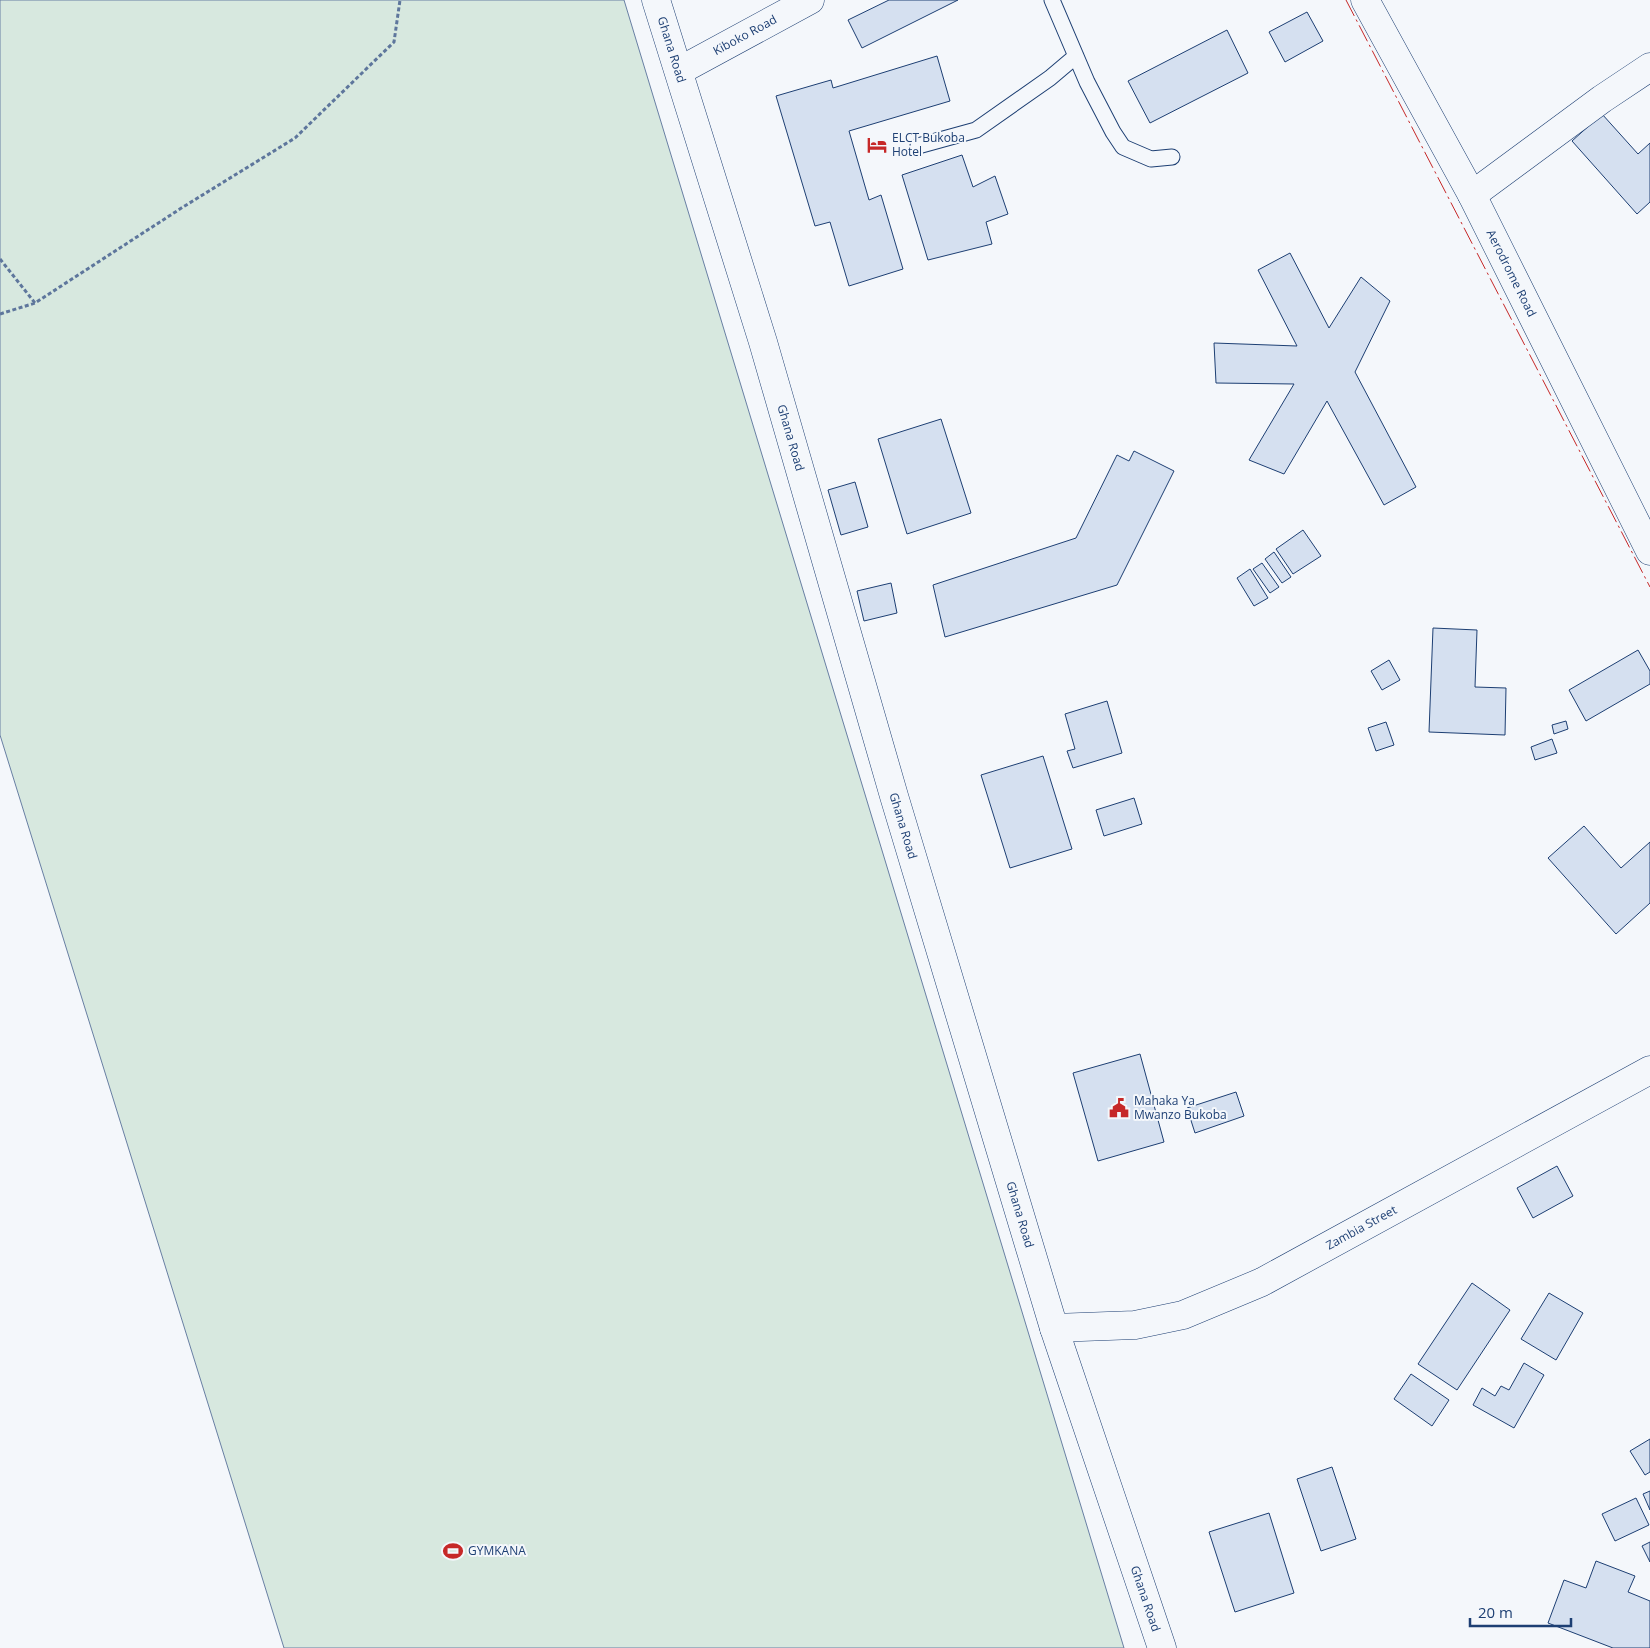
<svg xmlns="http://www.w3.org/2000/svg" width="1650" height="1648" viewBox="0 0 1650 1648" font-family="'Open Sans',sans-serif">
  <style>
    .green { fill: #d7e8df; stroke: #687fa3 }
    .building { fill: #d5e0f0; stroke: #1d3f73 }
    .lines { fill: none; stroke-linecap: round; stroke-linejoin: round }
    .lane-casing { stroke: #1d3f73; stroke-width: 17 }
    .street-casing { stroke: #1d3f73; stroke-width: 29 }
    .path { stroke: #5e769c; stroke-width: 3; stroke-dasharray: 4 2.5; stroke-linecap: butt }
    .lane { stroke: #f4f7fb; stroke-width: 15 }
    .street { stroke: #f4f7fb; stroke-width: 28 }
    .power { stroke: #c62828; stroke-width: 1; stroke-dasharray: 18 4 2.5 4; stroke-linecap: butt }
    .labels { text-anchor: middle; stroke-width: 4; stroke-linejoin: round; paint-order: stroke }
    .street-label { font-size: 12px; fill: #1d3f73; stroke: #f4f7fb }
    .poi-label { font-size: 12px; fill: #1d3f73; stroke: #f4f7fb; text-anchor: start }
  </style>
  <rect width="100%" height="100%" fill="#f4f7fb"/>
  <path class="green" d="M0 0H624L1124 1648H284L0 735Z"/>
  <path class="building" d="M889 0H958L862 48 848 20Z
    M1307 12 1323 41 1285 62 1269 32Z
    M1227 30 1248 73 1150 123 1128 81Z
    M937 56 950 101 849 131 869 200 881 195 903 269 849 286 830 222 815 226 776 96 831 80 833 88Z
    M1602 114 1638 154 1650 143V202L1637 214 1572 141Z
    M962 155 973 187 995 176 1008 214 986 222 992 244 928 260 902 175Z
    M1290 253 1329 328 1361 277 1390 301 1355 372 1416 487 1384 505 1327 401 1284 474 1249 460 1294 384 1216 383 1214 343 1297 346 1258 270Z
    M941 419 971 513 907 534 878 439Z
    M1134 451 1174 471 1117 585 945 637 933 585 1076 538 1117 455 1129 461Z
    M855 482 868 527 841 535 828 490Z
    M1303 530 1321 556 1293 574 1276 549Z
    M1274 552 1291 577 1282 583 1265 559Z
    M1262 563 1279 587 1270 593 1253 569Z
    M1250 569 1268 598 1254 606 1237 578Z
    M891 583 897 613 864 621 857 591Z
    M1433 628 1477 630 1475 687 1506 688 1505 735 1429 732Z
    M1638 650 1650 671V684L1586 721 1569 690Z
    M1389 660 1400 680 1382 690 1371 671Z
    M1107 701 1122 753 1073 768 1067 751 1075 749 1065 714Z
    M1566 721 1568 729 1554 734 1552 725Z
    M1386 722 1394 745 1376 751 1368 728Z
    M1552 739 1557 753 1535 760 1531 747Z
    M1043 756 1072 849 1010 868 981 775Z
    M1134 798 1142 824 1104 836 1096 810Z
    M1584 826 1621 868 1650 842V903L1616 934 1548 858Z
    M1140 1054 1164 1142 1098 1161 1073 1073Z
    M1236 1092 1244 1116 1195 1133 1187 1108Z
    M1557 1166 1573 1196 1533 1218 1517 1188Z
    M1472 1283 1510 1310 1457 1390 1418 1364Z
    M1549 1293 1583 1313 1556 1360 1521 1339Z
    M1524 1363 1544 1375 1514 1428 1473 1405 1482 1388 1495 1396 1501 1386 1509 1390Z
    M1411 1374 1449 1400 1432 1426 1394 1399Z
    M1650 1439V1472L1645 1475 1630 1451Z
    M1332 1467 1356 1539 1321 1551 1297 1479Z
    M1650 1491V1510L1643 1494Z
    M1636 1498 1649 1525 1615 1541 1602 1514Z
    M1269 1513 1294 1593 1235 1612 1209 1532Z
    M1650 1542V1562L1642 1546Z
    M1596 1561 1635 1576 1628 1592 1650 1601V1648H1613L1548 1623 1564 1580 1586 1588Z"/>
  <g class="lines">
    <defs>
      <path id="lane" d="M1052 0 1087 82 1113 132 1123 147 1151 159 1172 157
        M918 146 976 130 1050 78 1076 56"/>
      <g id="street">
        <path id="s1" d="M656 0 763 342 894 796 1054 1328 1162 1648"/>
        <path id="s2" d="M1365 0 1472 195 1650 551"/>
        <path id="s3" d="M679 71 810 0"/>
        <path d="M1472 195 1602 99 1650 67"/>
        <path id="s4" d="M1054 1328 1135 1325 1183 1315 1262 1282 1650 1070"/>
      </g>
    </defs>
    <use href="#lane" class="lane-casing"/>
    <use href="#street" class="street-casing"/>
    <path class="path" d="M0 259 35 303
      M0 314 35 303 183 207 295 138 394 42 400 0"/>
    <use href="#lane" class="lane"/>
    <use href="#street" class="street"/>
    <path class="power" d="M1346 0 1650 587"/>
  </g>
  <defs>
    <symbol id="hotel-bare" viewBox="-9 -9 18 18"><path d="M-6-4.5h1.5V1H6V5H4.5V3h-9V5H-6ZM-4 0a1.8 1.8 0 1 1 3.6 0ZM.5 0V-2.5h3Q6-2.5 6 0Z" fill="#c62828" stroke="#f4f7fb" stroke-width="2.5" paint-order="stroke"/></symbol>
    <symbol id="civic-bare" viewBox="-9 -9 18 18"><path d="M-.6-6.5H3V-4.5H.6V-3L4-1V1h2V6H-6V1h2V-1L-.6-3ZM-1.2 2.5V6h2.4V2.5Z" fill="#c62828" stroke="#f4f7fb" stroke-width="2.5" paint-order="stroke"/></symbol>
    <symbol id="stadium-bare" viewBox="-9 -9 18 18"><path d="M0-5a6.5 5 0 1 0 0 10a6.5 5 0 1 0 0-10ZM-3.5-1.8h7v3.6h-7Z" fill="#c62828" stroke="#f4f7fb" stroke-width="2.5" paint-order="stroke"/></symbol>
  </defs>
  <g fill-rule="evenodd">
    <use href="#hotel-bare" x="863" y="131" width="28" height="28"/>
    <use href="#civic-bare" x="1105" y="1094" width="28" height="28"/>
    <use href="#stadium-bare" x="439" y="1537" width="28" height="28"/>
  </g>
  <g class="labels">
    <g class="street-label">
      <text dy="4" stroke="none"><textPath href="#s3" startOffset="75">Kiboko Road</textPath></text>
      <text dy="4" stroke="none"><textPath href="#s1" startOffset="52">Ghana Road</textPath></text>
      <text dy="4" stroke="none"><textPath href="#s2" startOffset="310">Aerodrome Road</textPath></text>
      <text dy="4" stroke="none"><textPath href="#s1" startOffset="458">Ghana Road</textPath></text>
      <text dy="4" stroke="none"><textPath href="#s1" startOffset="862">Ghana Road</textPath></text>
      <text dy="4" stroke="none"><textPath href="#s1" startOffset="1268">Ghana Road</textPath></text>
      <text dy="4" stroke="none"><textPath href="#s4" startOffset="329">Zambia Street</textPath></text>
      <text dy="4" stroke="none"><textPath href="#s1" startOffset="1672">Ghana Road</textPath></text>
    </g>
    <g class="poi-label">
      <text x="892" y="142">ELCT Bukoba<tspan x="892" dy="14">Hotel</tspan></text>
      <text x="1134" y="1105">Mahaka Ya<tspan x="1134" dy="14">Mwanzo Bukoba</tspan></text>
      <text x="468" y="1555">GYMKANA</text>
    </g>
  </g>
  <path d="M1470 1618v8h101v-8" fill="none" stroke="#1d3f73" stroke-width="2.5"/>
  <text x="1478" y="1618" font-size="15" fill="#1d3f73" stroke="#f4f7fb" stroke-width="4" paint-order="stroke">20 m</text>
</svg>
